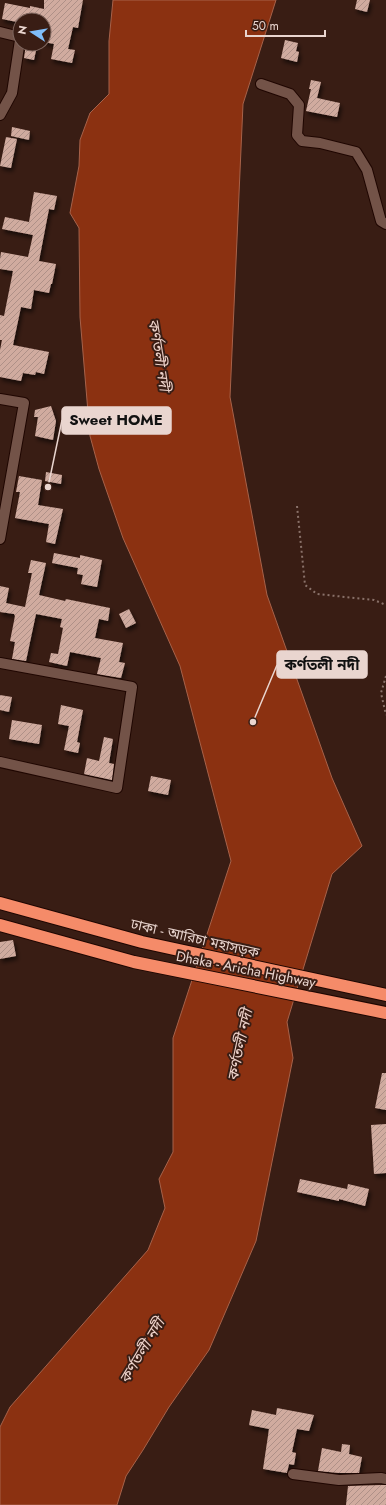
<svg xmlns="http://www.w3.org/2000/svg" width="386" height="1505" viewBox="0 0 386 1505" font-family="Jost,'Noto Sans Bengali',sans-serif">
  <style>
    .water { fill: #8b3111; stroke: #a7624a }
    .building { fill: url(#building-hatch); filter: url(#shadow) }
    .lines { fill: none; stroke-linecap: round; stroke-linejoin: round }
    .street-casing { stroke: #1f0601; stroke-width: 12 }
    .highway-casing { stroke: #1f0601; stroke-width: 14 }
    .path { stroke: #8a726a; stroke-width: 2; stroke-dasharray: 2 3; stroke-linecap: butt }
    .street { stroke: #735348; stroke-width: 10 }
    .highway { stroke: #f58b69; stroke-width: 12 }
    .labels { text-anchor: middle; stroke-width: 4; stroke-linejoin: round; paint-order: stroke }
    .street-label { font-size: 14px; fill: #e9d5cf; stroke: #391d14 }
    .water-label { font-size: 15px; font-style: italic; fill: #eed3cb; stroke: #391d14 }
    .leader { fill: none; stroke: #e9d5cf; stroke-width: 1.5 }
    .callout-dot { fill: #e9d5cf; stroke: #391d14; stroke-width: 1.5 }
    .callout { fill: #e9d5cf; stroke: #e9d5cf; stroke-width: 1.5 }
    .callout-label { font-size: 15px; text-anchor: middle; font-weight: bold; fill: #111 }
  </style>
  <defs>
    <pattern id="building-hatch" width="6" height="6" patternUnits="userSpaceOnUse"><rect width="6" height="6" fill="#d0ab9f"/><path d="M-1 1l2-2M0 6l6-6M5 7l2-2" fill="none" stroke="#ae9087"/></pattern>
    <filter id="shadow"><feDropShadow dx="2" dy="3.5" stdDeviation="2" flood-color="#0009"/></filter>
  </defs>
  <rect width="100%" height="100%" fill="#391d14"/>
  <path class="water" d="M113 0H276L243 104 230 397 267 595 332 778 362 846 332 874 287 1022 293 1058 256 1241 209 1350 169 1407 143 1450 126 1476 117 1505H0V1427L10 1407 148 1250 165 1208 159 1179 173 1152V1038L231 861 180 666 123 538 99 469 90 436 80 317 79 228 70 213 79 166 80 140 90 113 109 94V41Z"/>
  <path class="building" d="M44 0H83L78 28 73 27 68 49 75 50 72 63 51 59 54 44 44 42V20H18L17 22 2 19 5 3 30 8V6L44 9Z
    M357 0H370L367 12 355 9Z
    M285 40 298 43 296 51 299 52 297 62 281 58Z
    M26 44 37 46 34 60 24 58Z
    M311 80 321 82 317 98 340 103 337 117 306 111 311 89H309Z
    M12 127 30 131 29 140 11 136Z
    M6 137 17 139 11 168 0 166Z
    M34 192 57 196 54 210 49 209 39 261 56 264 52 284H51L49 293 34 290 31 309 21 307 13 345 49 352 44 374 36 372 35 375 23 373 21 381 0 377V350L2 340H0V315L4 316 13 271 0 269V259L1 252 28 257 33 235 2 229 5 217 29 222Z
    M51 406 56 421 53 440 35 436 38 417H34L35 410Z
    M46 472 62 475 61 484 45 481Z
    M19 476 42 480 38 505 63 509 55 544 46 542 49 524 15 518 20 492H16Z
    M54 553 80 558V555L102 560 97 587 81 584 83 575 77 574 78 568 52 563Z
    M31 560 46 563 39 595 65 601 66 599 110 608 108 621 99 619 95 638 123 643 119 662 125 663 121 678 97 674 101 658 70 652 67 666 49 662 51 653 58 654 63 628 60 627 62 619 36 614 26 661 12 659 15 642 10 641 15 616 14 614 0 612V586L9 588 6 603 25 607 32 573H28Z
    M129 609 136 623 126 628 119 614Z
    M0 695 12 697 9 712 0 710Z
    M61 705 83 710 77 742 80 743 78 753 64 750 69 726 58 724Z
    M12 720 42 725 39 744 9 739Z
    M104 737 113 739 109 763 114 764 112 780 84 774 87 758 99 761Z
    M151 776 171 780 168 795 148 791Z
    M13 940 16 956 0 959V942Z
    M382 1073H386V1110L375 1108Z
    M386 1124V1173L374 1174 371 1125Z
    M300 1179 347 1189 348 1184 369 1189 365 1206 339 1199V1201L297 1192Z
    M277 1408 314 1415 309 1431 297 1429 292 1452 296 1453 294 1465 289 1464 287 1473 263 1469 269 1429 249 1425 252 1410 276 1415Z
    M342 1444 350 1445 349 1454 362 1457 359 1473H339L318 1471 322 1448 341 1452Z
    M381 1485H386V1505H346L348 1486Z"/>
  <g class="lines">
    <defs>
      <path id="street" d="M0 32 20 37
        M261 84 290 94 299 105 297 135 302 141 320 143 356 152 367 170 381 221 386 224
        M0 115 12 93 20 40
        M0 399 24 403 0 539
        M0 663 132 687 117 788 0 762
        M293 1474 339 1480 381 1478 386 1479"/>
      <path id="highway" d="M0 903 142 942 386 995
        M0 925 134 962 386 1013"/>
    </defs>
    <use href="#street" class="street-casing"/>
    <use href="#highway" class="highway-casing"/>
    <path class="path" d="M297 506 305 585 317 594 374 600 386 605
      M386 676 381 693 386 715"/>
    <use href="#street" class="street"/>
    <use href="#highway" class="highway"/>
  </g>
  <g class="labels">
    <g class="street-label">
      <text transform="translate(195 938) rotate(13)" y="5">ঢাকা - আরিচা মহাসড়ক</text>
      <text transform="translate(246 969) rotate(11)" y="5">Dhaka - Aricha Highway</text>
    </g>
    <g class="water-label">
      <text transform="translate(159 355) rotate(81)" y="5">কর্ণতলী নদী</text>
      <text transform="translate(240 1045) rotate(-78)" y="5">কর্ণতলী নদী</text>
      <text transform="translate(142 1351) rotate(-59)" y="5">কর্ণতলী নদী</text>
    </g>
  </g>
  <path class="leader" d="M48 487L62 420M253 722L277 665"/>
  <g class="callout-dot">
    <circle cx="48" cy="487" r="4"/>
    <circle cx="253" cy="722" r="4"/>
  </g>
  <g class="callout">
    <rect x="62" y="407" width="109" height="27" rx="4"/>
    <rect x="277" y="651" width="90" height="27" rx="4"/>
  </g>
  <g class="callout-label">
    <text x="116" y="425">Sweet HOME</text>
    <text x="322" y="670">কর্ণতলী নদী</text>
  </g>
  <g transform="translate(32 32) rotate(282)"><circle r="19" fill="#391d14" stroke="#7f675f"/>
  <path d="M0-3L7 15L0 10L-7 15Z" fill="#7fbdf9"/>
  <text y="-6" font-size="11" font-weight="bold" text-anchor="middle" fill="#e9d5cf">N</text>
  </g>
  <path d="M246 30v6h79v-6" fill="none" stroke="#e9d5cf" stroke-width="2"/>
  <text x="252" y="30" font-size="12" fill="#e9d5cf" stroke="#391d14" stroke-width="3" paint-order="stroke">50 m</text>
</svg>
